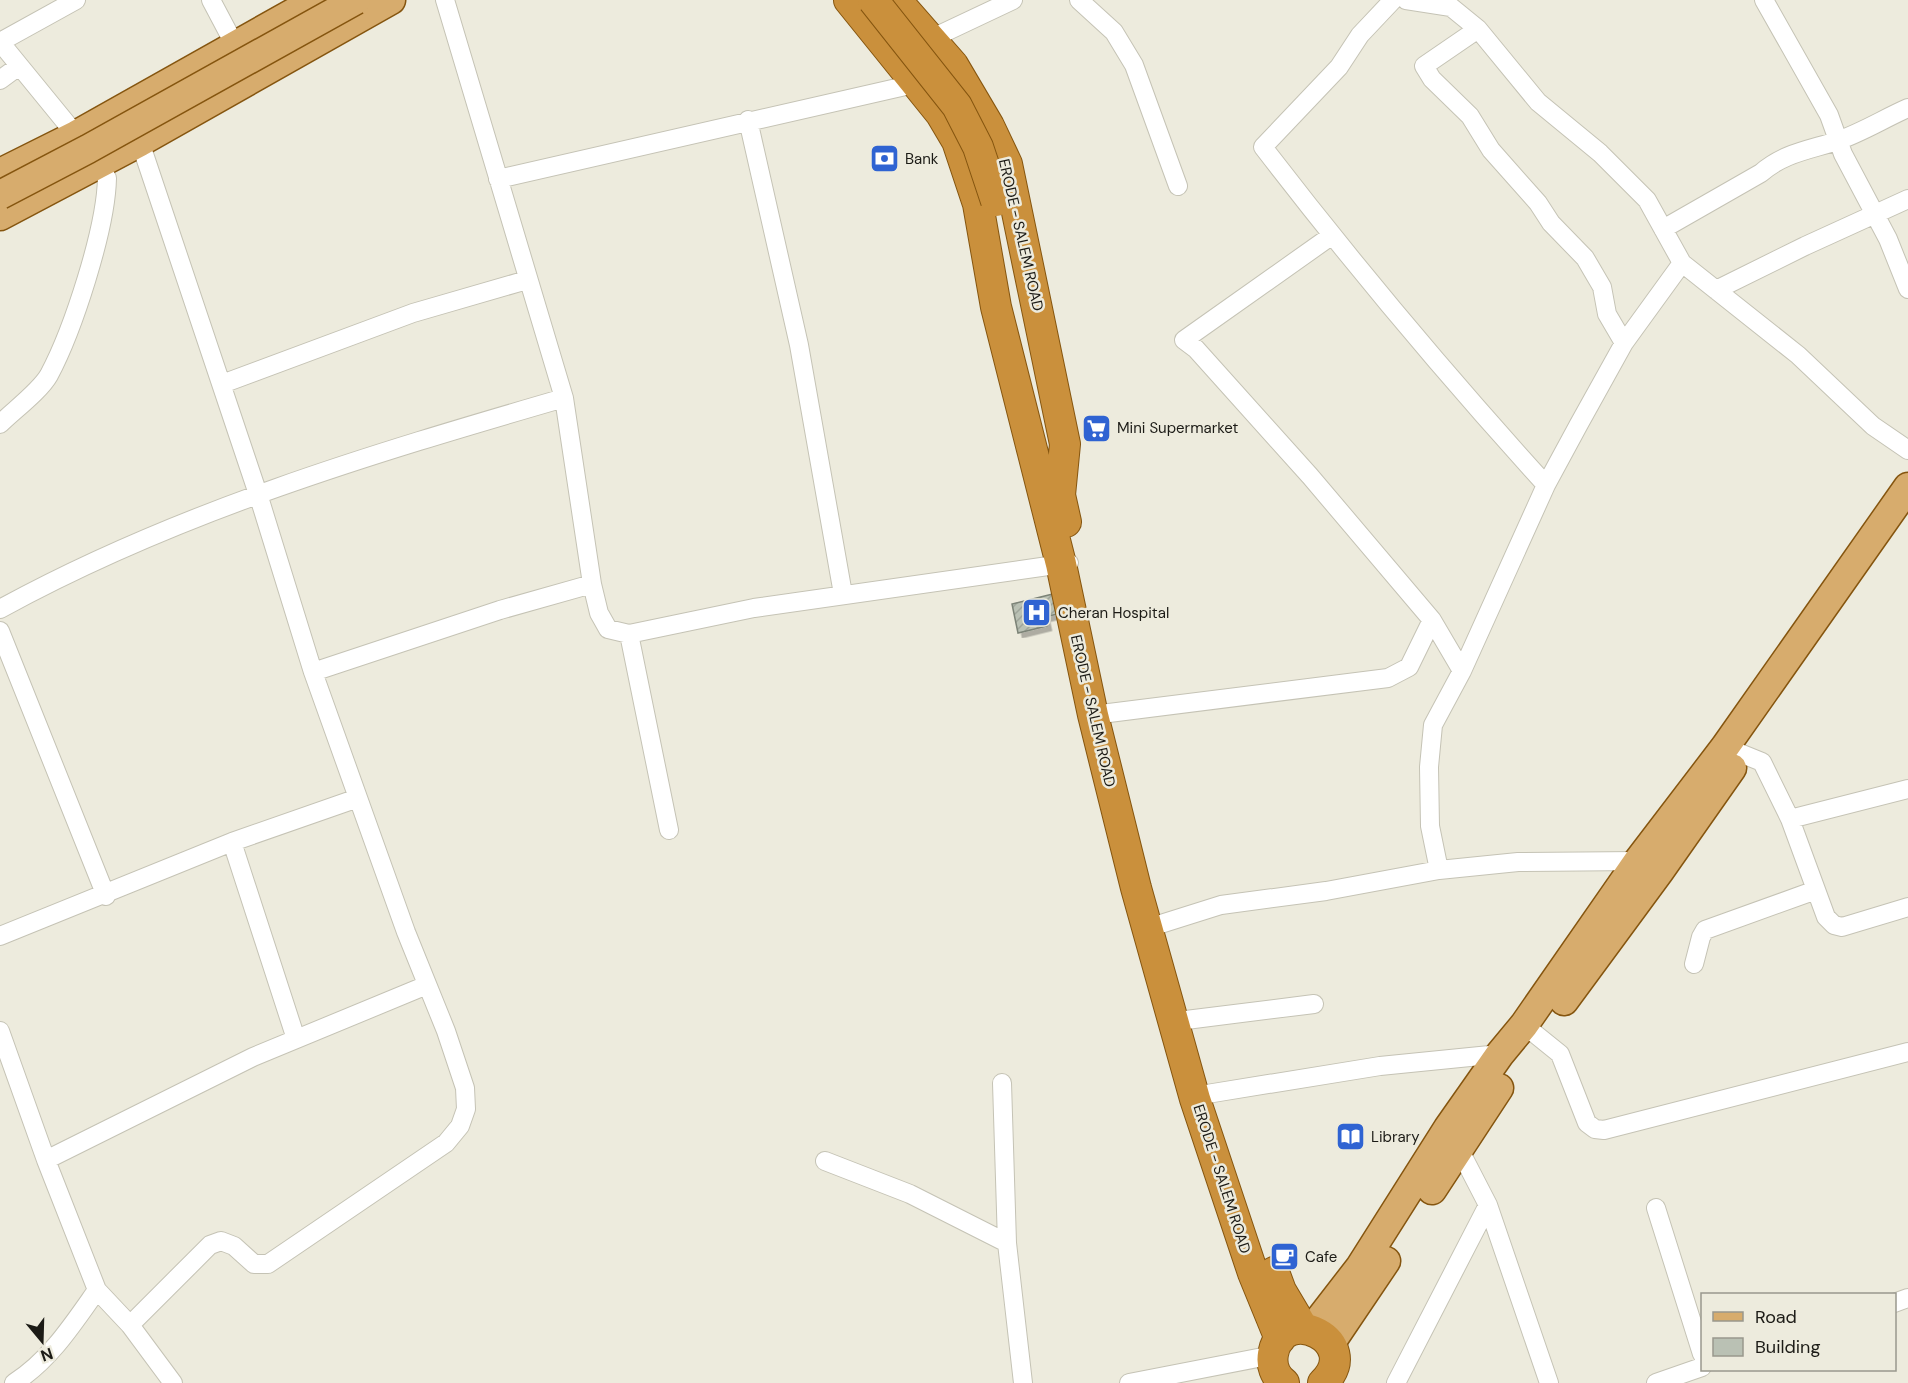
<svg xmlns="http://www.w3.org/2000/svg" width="1908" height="1383" viewBox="0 0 1908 1383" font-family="'DM Sans',sans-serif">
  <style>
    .building { fill: url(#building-hatch); stroke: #7c8377; stroke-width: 1.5; filter: url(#shadow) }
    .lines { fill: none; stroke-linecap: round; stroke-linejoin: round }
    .minor-casing { stroke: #c5c3b5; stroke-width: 20 }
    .primary-casing { stroke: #85550f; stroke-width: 31 }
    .trunk-casing { stroke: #85550f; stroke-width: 32 }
    .minor { stroke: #fff; stroke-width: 18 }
    .primary { stroke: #d7ac6d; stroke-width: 28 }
    .trunk { stroke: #ca903c; stroke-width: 30 }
    .primary-bridge-casing { stroke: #85550f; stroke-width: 31; stroke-linecap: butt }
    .trunk-bridge-casing { stroke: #85550f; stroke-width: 32; stroke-linecap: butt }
    .primary-bridge { stroke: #d7ac6d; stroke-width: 28 }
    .trunk-bridge { stroke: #ca903c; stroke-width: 30 }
    .labels { text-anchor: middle; stroke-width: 5; stroke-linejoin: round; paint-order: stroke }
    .poi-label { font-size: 15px; fill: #1c1b16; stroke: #edebdd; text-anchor: start }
    .street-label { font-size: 15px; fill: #1c1b16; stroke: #edebdd }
  </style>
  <defs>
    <pattern id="building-hatch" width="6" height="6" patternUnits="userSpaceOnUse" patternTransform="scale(1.5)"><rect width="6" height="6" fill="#bac1b4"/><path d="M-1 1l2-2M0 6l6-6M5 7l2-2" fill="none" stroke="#9fa59a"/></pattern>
    <filter id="shadow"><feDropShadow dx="4.5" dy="4.5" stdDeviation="0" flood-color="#0004"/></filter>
  </defs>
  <rect width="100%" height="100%" fill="#edebdd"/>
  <path class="building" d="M1061 592 1065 612 1045 617 1047 626 1018 633 1012 604Z"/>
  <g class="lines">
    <defs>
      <path id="minor" d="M211 0 239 53
        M445 0 564 398 592 584 599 613 608 629 629 634 754 608 1069 563
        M1079 0 1114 32 1134 65 1178 186
        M1393 0 1360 35 1339 67 1263 147C1353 264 1447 376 1546 485
        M1406 0 1451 7 1478 29 1538 102 1600 153 1647 200 1682 263 1798 355 1873 426 1908 450
        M1764 0 1829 115 1843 154 1888 239 1908 289
        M1478 29 1424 66 1432 79 1470 116 1491 150 1538 203 1551 223 1585 258 1602 287 1607 314 1624 343
        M0 42 76 135 107 178C106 229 73 330 49 375 40 391 13 411 0 424
        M0 42 76 0
        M922 43 1013 0
        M0 80 19 66
        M748 120 799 345 843 594
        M498 179 923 82
        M1663 229 1761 173C1784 153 1809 150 1837 141 1861 133 1885 118 1908 108
        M1331 236 1184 340 1196 349 1310 476 1432 620 1462 671
        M1716 290 1805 246 1908 199
        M222 384 413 313 527 280
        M0 609C177 512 371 454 564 398
        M0 631 106 896
        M629 634 669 830
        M313 672 500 610 592 584
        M1093 715 1388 678 1409 667 1432 620
        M1725 747 1762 762 1790 819 1908 789
        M1790 819 1826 917 1834 925 1842 927 1908 907
        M232 842 296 1039
        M1439 870 1430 826 1429 767 1433 725 1462 671 1546 485 1579 424 1624 343 1682 263
        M1148 928 1221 905 1326 891 1439 870 1518 862 1638 861 1645 864
        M0 936 232 842 358 798
        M1694 964 1701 937 1705 930 1816 890
        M1186 1020 1314 1004
        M1524 1025 1560 1054 1587 1123 1595 1129 1604 1130 1908 1052
        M0 1031 46 1160 97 1290C73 1324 50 1360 14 1383
        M1002 1083 1007 1243 1023 1383
        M1207 1094 1380 1066 1500 1054
        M1456 1143 1488 1205 1549 1383
        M46 1160 253 1057 427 985
        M825 1161 910 1194 1007 1243
        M1656 1208 1702 1354
        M97 1290 130 1325 173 1383
        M1894 1303 1908 1298
        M130 1325 210 1245 221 1241 234 1246 254 1264H268L446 1143 460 1126 466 1109 465 1088 446 1031 406 932 313 672 258 494 140 142
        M1129 1383 1273 1355
        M1396 1383 1488 1205
        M1656 1383 1702 1367"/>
      <path id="primary" d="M0 173 76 135 316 0
        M0 216 140 142 391 0
        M1564 1001 1659 872 1732 768
        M1432 1190 1499 1088
        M1312 1329 1360 1267 1448 1128 1500 1054 1524 1025 1638 861 1725 747 1908 487
        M1330 1344 1386 1261"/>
      <path id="trunk" d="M849 0 941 114 957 141 978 204 996 307 1061 564 1093 715 1136 888 1195 1099 1253 1273 1280 1339
        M896 0 953 65 989 126 1007 164 1065 444 1060 495 1066 522
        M1274 1272 1281 1291 1303 1328
        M1284 1383C1275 1376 1271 1365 1273 1354 1283 1301 1365 1342 1323 1383"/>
    </defs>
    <use href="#minor" class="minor-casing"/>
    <use href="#primary" class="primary-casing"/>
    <use href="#trunk" class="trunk-casing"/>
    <use href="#minor" class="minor"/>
    <use href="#primary" class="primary"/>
    <use href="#trunk" class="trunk"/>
    <defs>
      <path id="primary-bridge" d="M0 195 88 149 356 0"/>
      <path id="trunk-bridge" d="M873 0 957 106 978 147 996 201"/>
    </defs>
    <use href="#primary-bridge" class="primary-bridge-casing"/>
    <use href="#trunk-bridge" class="trunk-bridge-casing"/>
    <use href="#primary-bridge" class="primary-bridge"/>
    <use href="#trunk-bridge" class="trunk-bridge"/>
  </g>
  <defs>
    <symbol id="bank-square" viewBox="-11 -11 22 22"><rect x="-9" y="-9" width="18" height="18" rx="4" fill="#2f63d2" stroke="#edebdd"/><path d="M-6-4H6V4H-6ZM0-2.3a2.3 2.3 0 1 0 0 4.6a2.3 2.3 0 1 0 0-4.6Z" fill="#fff"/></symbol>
    <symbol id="supermarket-square" viewBox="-11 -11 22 22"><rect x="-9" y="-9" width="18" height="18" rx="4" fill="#2f63d2" stroke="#edebdd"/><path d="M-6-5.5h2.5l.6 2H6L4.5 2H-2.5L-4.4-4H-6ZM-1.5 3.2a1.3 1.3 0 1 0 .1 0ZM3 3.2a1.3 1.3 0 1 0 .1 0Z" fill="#fff"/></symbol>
    <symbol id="hospital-square" viewBox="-11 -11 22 22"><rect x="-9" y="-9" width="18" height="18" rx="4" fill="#2f63d2" stroke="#edebdd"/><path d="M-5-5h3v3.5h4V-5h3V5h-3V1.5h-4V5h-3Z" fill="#fff"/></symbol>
    <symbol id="library-square" viewBox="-11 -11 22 22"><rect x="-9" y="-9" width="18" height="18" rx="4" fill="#2f63d2" stroke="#edebdd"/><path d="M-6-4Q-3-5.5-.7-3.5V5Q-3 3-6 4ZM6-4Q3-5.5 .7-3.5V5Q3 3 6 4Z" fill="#fff"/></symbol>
    <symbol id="cafe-square" viewBox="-11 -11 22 22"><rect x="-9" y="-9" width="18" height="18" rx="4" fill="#2f63d2" stroke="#edebdd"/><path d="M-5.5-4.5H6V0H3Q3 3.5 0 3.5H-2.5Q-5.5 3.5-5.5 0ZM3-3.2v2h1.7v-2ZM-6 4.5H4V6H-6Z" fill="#fff"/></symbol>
  </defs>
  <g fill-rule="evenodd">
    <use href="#bank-square" x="868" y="142" width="33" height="33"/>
    <use href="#supermarket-square" x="1080" y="412" width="33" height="33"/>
    <use href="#hospital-square" x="1020" y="596" width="33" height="33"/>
    <use href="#library-square" x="1334" y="1120" width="33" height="33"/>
    <use href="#cafe-square" x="1268" y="1240" width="33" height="33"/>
  </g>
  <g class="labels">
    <g class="poi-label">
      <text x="905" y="164">Bank</text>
      <text x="1117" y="433">Mini Supermarket</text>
      <text x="1058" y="618">Cheran Hospital</text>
      <text x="1371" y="1142">Library</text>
      <text x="1305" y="1262">Cafe</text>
    </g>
    <g class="street-label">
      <text transform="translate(1021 235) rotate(77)" y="5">ERODE - SALEM ROAD</text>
      <text transform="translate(1093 711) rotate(77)" y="5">ERODE - SALEM ROAD</text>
      <text transform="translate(1222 1179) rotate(72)" y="5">ERODE - SALEM ROAD</text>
    </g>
  </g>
  <rect x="1701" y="1293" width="195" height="78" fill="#edebdd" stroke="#99988d" stroke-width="1.5"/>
  <rect x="1713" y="1312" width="30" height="9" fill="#d7ac6d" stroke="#99988d" stroke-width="1.5"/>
  <text x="1755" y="1323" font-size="18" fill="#1c1b16">Road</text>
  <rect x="1713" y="1338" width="30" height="18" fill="#bac1b4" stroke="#99988d" stroke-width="1.5"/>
  <text x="1755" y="1353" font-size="18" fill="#1c1b16">Building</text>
  <g transform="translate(42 1341) rotate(161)" stroke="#edebdd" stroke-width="4.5" paint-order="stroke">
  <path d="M0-4.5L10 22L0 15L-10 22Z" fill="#1c1b16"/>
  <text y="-9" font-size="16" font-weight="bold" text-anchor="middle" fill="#1c1b16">N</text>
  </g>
</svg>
